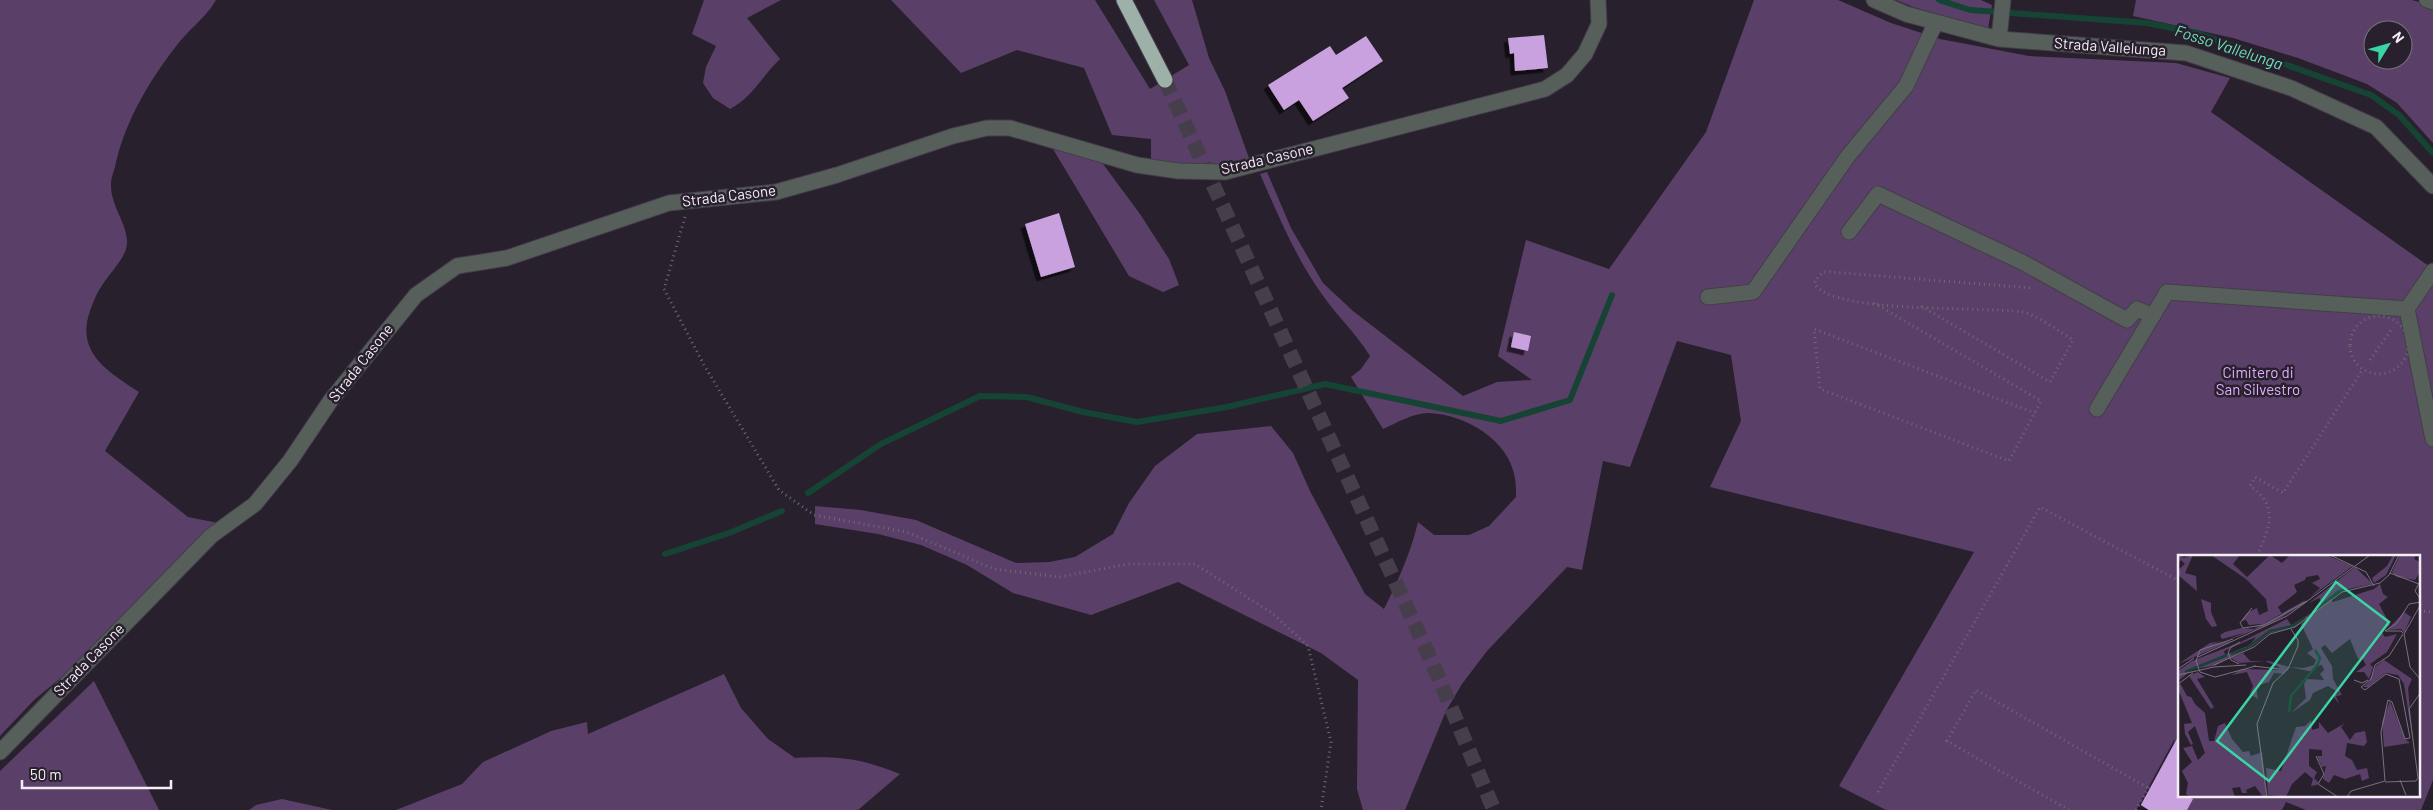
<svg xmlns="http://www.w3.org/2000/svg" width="2433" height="810" viewBox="0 0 2433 810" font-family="Barlow,sans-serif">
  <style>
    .green { fill: #5a4068; fill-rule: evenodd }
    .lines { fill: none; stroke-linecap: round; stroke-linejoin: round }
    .stream { stroke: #164434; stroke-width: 6 }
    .building { fill: #c8a1de; filter: url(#shadow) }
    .highway-tunnel { stroke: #463f4b; stroke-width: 15; stroke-dasharray: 15 8; stroke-linecap: butt }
    .minor-casing { stroke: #443d49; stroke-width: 17 }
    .highway-casing { stroke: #443d49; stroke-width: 17 }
    .path { stroke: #706874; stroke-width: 3; stroke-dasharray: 1 4; stroke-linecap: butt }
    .minor { stroke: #575f5b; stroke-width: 15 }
    .highway { stroke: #9db1a9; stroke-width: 15 }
    .labels { text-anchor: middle; stroke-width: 5; stroke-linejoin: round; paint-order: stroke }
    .street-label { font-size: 15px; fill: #f3edf6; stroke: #28202d }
    .park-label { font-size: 15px; fill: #e2adff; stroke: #28202d }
    .water-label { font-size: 16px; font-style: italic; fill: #6ae2b7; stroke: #28202d }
    .inset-river { fill: none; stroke: #164434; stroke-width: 2.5 }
    .inset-road { fill: none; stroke: #79727d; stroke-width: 1 }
    .view { fill: #3bd4a4; fill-opacity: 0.15; stroke: #3bd4a4; stroke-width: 2.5 }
    .inset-edge { fill: none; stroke: #f3edf6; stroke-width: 2.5 }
  </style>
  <defs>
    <filter id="shadow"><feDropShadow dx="-4.5" dy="4.5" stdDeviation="0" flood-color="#0009"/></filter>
  </defs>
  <rect width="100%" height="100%" fill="#28202d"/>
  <path class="green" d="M0 0H216C207 16 193 26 181 40 152 76 127 117 116 162 115 169 111 177 111 184 110 208 132 228 126 249 123 260 107 277 101 287 96 294 93 303 90 311 75 353 109 372 139 392L105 451 188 517 223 524 62 677 34 700 0 736Z
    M704 0H781L747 18 780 59C762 76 753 97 730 109L713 98 703 83 706 67 716 46 692 34Z
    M891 0H1095L1150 89 1189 65 1154 0H1192L1209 58 1225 91 1250 161 1217 168 1151 162V139L1112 135 1084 68 1017 50 961 73Z
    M1754 0H1838L1891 23 1940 39 2029 56 2176 63 2230 78 2211 112 2433 269V780L2421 810H2306L2286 802 2282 810H1886L1839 786 1974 552 1710 487 1741 421 1731 355 1677 341 1630 467 1603 461 1582 570 1567 567 1487 651 1462 684 1446 711 1405 810H1363L1357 789 1358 680 1321 653 1178 582 1091 615 1013 593 967 565 921 545 878 534 815 524V506L861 510 916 520 1016 563 1049 562 1075 557 1113 534 1129 503 1155 466 1197 434 1271 426 1293 453 1310 491 1365 594 1384 609C1398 581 1411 552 1418 522L1434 535H1469L1489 526 1516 497C1516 491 1516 484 1515 478 1509 440 1466 415 1430 413 1415 412 1396 423 1383 429L1351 377 1361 369 1370 356C1355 332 1336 315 1321 293 1295 256 1278 215 1260 174L1267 172 1291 228 1323 283 1353 311 1463 396 1497 382 1532 380 1498 356 1526 240 1609 269 1706 132ZM2179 556H2419V796H2179Z
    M1896 0H1981L1992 5 1988 29 1913 7Z
    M2136 0H2412L2433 6V143L2397 103 2367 84 2298 58 2233 38 2133 16ZM2373 30H2403V60H2373Z
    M1053 149 1100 160 1140 214 1169 259 1179 285 1163 292 1129 276Z
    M724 674 741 708 768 739 795 758C837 756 861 758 900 774L858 810H396L462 784 483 762 525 743 551 731 587 722 588 734Z
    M94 681 159 810H0V771Z
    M282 799 332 810H249L256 805Z"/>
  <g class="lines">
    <path class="stream" d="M1939 0 1970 10 2147 23 2197 33 2371 95 2399 115 2433 153
      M808 493 881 444 980 396 1027 397 1083 412 1137 422 1227 407 1325 384 1501 421 1570 400 1612 295
      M665 554 729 533 782 511"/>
  </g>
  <path class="building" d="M1544 35 1548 68 1515 71 1514 53 1510 54 1508 38Z
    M1366 36 1383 61 1342 88 1349 98 1313 121 1299 100 1284 110 1268 85 1330 46 1336 55Z
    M1059 213 1075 267 1041 277 1025 224Z
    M1514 332 1531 336 1528 351 1511 347Z
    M2179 735V796H2187L2193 799 2187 810H2149L2141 805Z"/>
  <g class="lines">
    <path class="highway-tunnel" d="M1165 80 1432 662 1494 810"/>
    <defs>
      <path id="minor" d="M1874 0 1906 14 1999 39 2186 53 2291 88 2376 127 2433 186
        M2427 0 2433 2
        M1999 39 2003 0
        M1849 232 1878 194 2022 262 2127 320 2137 309 2153 316
        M2433 271 2407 309 2433 439
        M1708 297 1753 292 1848 156 1906 86 1936 22
        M2097 409 2167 292 2407 309
        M0 752 211 536 255 504 290 461 331 400 416 295 457 266 507 258 669 203 776 192 837 175 953 136 987 128H1010L1137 165 1178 171 1225 172 1545 89 1567 75 1585 54 1599 24 1598 0"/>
      <path id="highway" d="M1124 0 1165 80"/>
    </defs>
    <use href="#minor" class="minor-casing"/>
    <use href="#highway" class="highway-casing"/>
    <path class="path" d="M685 217 664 289 704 365 779 490 814 515 907 532 994 569 1059 577 1128 564H1195L1272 613 1308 646 1331 742 1321 810
      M1874 303 2041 401 2009 461 1820 389 1814 329 2035 413
      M1921 306 2050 382 2073 340C2060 332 2036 314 2022 312 1982 306 1837 314 1815 285V281L1823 272H1830L2031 288
      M2350 345a29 29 0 1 1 58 0a29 29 0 1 1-58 0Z
      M2370 360 2393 327
      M2257 556C2269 528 2280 506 2250 486L2255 477 2283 493 2363 369
      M2419 611 2433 612
      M1878 792 2040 507 2179 581
      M2069 810 1947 741 1976 690 2150 789
      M2136 810 2149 787"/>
    <use href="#minor" class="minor"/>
    <use href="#highway" class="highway"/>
  </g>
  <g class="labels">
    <g class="street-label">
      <text transform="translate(2110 47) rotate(4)" y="5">Strada Vallelunga</text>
      <text transform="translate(1267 159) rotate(-13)" y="5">Strada Casone</text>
      <text transform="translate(729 196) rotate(-7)" y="5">Strada Casone</text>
      <text transform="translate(361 363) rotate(-52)" y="5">Strada Casone</text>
      <text transform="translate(89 660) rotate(-46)" y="5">Strada Casone</text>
    </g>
    <g class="park-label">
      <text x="2258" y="378">Cimitero di<tspan x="2258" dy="17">San Silvestro</tspan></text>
    </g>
    <g class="water-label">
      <text transform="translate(2229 47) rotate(18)" y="6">Fosso Vallelunga</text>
    </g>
  </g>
  <g transform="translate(2178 555)">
    <rect width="242" height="242" fill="#28202d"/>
    <path d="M0 0 6 3 15 0 7 18 18 21 19 36 0 20V15L7 9 3 5 0 8ZM33 0H62L55 9 69 22 92 0 104 8 112 0H148L175 11 131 43 142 33 134 28 142 24 140 20 128 22 127 25 116 30 119 37 100 52 104 59 85 69 71 70 68 65 63 66 69 58 79 53 81 60 90 56 88 44 68 24ZM215 0H218L208 20 196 28 194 23 209 11ZM222 0H238L236 4 242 7V17L237 25 219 22 214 17ZM177 12 195 29 160 36 145 48 141 43 131 48ZM202 29 205 39 210 42 201 49 212 70 203 76 207 82 219 79 209 97 192 109 195 112 191 124 186 117H178L188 110 184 103 180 104 172 84 154 98 147 90 143 93 154 111 155 124 164 140 158 141 161 149 155 141 161 138 150 131 135 138 132 145 113 158 128 143 126 129 129 124 146 125 142 119 146 115 144 110 139 111 135 117 112 112 125 113 136 110 138 105 129 98 135 94 123 69 153 44 155 47 196 34ZM23 44 33 48V57L39 71 34 72 28 64ZM126 46 129 47 94 68 59 82 33 89 54 86 0 109 32 88 49 85 66 78 44 84 42 80 47 77 63 73 76 74ZM137 56 117 72 92 78 73 92 36 111 15 114 0 126V116L14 106 63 87 109 64 113 70ZM78 82 72 90 47 100 46 96ZM226 57 233 62 226 78 223 74 209 75ZM65 98 72 106H91L111 112 106 119 96 118 91 127 78 131 80 144 72 139 75 131 69 117 54 120 64 114 101 115V112L87 106 61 108 53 103ZM206 105 234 124 230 133 235 187 226 129 220 120 208 118 190 132H185L191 127 198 111ZM20 117 27 122 19 124 36 152 33 154 11 121ZM2 128 9 141 13 142 17 149 27 158 31 186H36L40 171 47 168 54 184 65 197 71 196 73 201 84 197 89 242H85L77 231 68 235 69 238H64L62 232 54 233 57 242H12L8 239 10 228 4 216 14 207 5 193 14 191 20 205 27 198 17 171 10 177 15 189 13 190 7 179 6 169 14 168 0 134ZM212 146 227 184 232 188 206 192 204 167ZM133 165 134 175 141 173V167L150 178 167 168 163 172 172 185 177 178 187 176 189 187 186 191 169 188 167 201 174 205 179 215 189 213 191 223 184 226 182 219 167 224 156 220 151 228 145 224 148 211 144 212 139 201H144V195L131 194V211L139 217 136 223 140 227 139 230 133 231 135 224 127 217 114 229 108 242 90 240 88 213 103 216 118 172 127 171Z" fill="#5a4068" fill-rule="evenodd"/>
    <path class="inset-river" d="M140 53 161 36 170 35M53 99 67 94 92 76 114 71 127 63M7 117 49 100M111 157 113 141 140 109 142 103 137 95"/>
    <path class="inset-road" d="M152 0 188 17 196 31M212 18 241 29M241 28 237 36 243 45M74 53 62 68 65 73 86 70 129 46M225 78 223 76H207L219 68 231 49 243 47M226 79 232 112 243 125M226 79 243 49M55 84 22 95 18 106 22 117 37 122 78 111M20 102 109 61 192 0M61 109 53 105 50 98 53 92 62 87M36 110 76 92 92 79 117 72 164 37 202 28 211 20 221 0M75 111 101 114M0 114 16 103M0 120 36 112 68 110M176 125 184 128 190 125M0 129 15 118M138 201 146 219 140 229 160 242M222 225 228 240M207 227 238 226 240 223 231 154 243 137M89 242 79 169 95 128 110 114 120 91V85L113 74M169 242 173 236 207 226 203 177 210 145 214 147 227 184 232 183 221 124 208 119 187 135 183 132 193 124 197 110 211 101 225 79"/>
    <path class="view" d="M158 27 211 67 91 226 39 186Z"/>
    <rect width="242" height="242" class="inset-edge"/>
  </g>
  <g transform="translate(2388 45) rotate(53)"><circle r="24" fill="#28202d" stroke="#79727d"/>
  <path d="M0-4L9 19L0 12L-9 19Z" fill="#3bd4a4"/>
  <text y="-8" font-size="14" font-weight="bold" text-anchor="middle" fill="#f3edf6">N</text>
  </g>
  <path d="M22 780v8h149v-8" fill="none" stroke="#f3edf6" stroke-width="2.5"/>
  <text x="30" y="780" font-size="15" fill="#f3edf6" stroke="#28202d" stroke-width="4" paint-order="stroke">50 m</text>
</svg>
